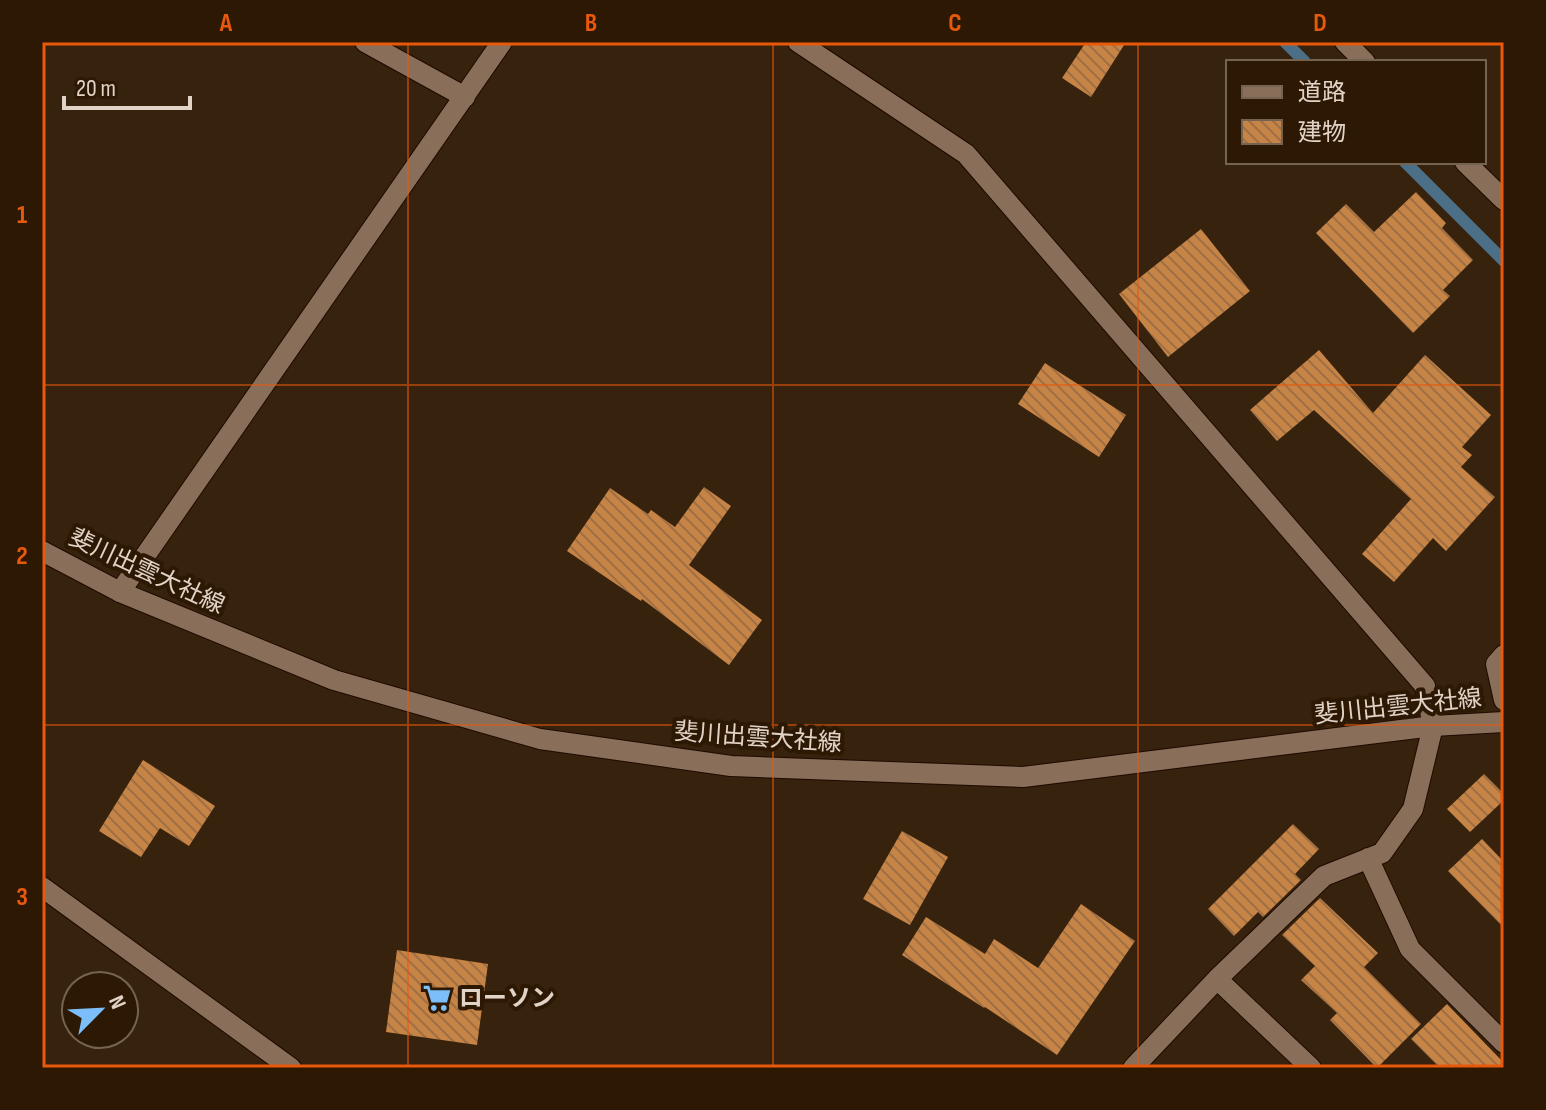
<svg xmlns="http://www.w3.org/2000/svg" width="1546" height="1110" viewBox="0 0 1546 1110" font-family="'Sofia Sans Condensed','Noto Sans JP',sans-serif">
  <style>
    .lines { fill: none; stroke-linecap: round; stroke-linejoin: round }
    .stream { stroke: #4c6f88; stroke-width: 12 }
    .building { fill: url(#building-back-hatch) }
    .minor-casing { stroke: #1e0a00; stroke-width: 22 }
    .tertiary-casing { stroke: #1e0a00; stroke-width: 22 }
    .secondary-casing { stroke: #1e0a00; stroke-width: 22 }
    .minor { stroke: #896f59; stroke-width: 20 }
    .tertiary { stroke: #896f59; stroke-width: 20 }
    .secondary { stroke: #896f59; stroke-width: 20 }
    .grid { fill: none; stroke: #e8590c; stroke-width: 2; stroke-opacity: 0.55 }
    .labels { text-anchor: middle; stroke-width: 8; stroke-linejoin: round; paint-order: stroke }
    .street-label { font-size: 24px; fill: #e2d3c7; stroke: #2d1804 }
    .poi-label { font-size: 24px; font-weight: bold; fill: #e2d3c7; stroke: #2d1804; text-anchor: start }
    .neatline { fill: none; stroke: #e8590c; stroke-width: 3 }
    .grid-label { font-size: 26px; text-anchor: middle; font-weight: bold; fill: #e8590c }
  </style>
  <defs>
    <pattern id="building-back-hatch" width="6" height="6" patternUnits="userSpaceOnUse" patternTransform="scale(2)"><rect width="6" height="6" fill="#c68446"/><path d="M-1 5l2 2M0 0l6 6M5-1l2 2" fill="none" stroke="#9f6f43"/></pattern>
  </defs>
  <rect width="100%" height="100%" fill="#37220d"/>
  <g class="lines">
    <path class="stream" d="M1285 42 1305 62
      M1405 162 1504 261"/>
  </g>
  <path class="building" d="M1086 42H1126L1091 97 1062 78Z
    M1416 192 1446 223 1442 228 1473 260 1443 290 1450 296 1413 333 1316 233 1346 204 1374 232Z
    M1201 229 1250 291 1168 357 1119 294Z
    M1319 350 1373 413 1425 355 1491 415 1462 447 1472 455 1461 467 1495 497 1446 551 1433 538 1394 582 1362 554 1411 499 1314 410 1277 441 1250 410Z
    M1045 363 1126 415 1099 457 1018 404Z
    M704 487 731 506 689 565 762 620 729 665 642 599 641 601 567 551 610 488 648 514 651 510 675 527Z
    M143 760 215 806 189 846 160 828 141 857 99 831Z
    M1484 774 1504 794V800L1470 832 1447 809Z
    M1293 824 1319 849 1295 874 1301 880 1263 917 1258 912 1234 936 1208 909Z
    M902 831 948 857 910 925 863 899Z
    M1482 839 1504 862V928L1448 871Z
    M1320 898 1378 953 1364 967 1421 1024 1377 1068 1330 1020 1337 1013 1301 980 1315 966 1282 935Z
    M1081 904 1135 941 1057 1055 985 1007 984 1008 902 955 926 917 985 954 994 939 1038 968Z
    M397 950 488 964 477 1045 386 1032Z
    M1447 1004 1504 1063V1068H1440L1411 1039Z"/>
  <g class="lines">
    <defs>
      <path id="minor" d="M365 42 465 97
        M798 42 966 154 1425 686 1433 726 1413 809 1382 853 1324 876 1217 979 1133 1068
        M1345 42 1365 62
        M1465 162 1504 200
        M120 592 502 42
        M1504 655 1496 664 1504 700
        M1368 858 1410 949 1504 1043
        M1217 979 1311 1068"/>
      <path id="tertiary" d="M42 887 291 1068"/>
      <path id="secondary" d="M42 551 120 592 334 680 540 739 731 766 1023 777 1433 726 1504 722"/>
    </defs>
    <use href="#minor" class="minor-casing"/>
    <use href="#tertiary" class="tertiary-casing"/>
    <use href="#secondary" class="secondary-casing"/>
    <use href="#minor" class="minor"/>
    <use href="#tertiary" class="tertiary"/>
    <use href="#secondary" class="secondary"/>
  </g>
  <path class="grid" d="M408 42V1068M773 42V1068M1138 42V1068M42 385H1504M42 725H1504"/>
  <defs>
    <symbol id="supermarket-bare" viewBox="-9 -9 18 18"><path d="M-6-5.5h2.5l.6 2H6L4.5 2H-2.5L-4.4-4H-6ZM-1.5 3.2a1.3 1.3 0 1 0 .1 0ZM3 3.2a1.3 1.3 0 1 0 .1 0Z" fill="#7cbef9" stroke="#2d1804" stroke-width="2.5" paint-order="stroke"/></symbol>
  </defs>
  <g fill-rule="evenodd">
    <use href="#supermarket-bare" x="417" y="978" width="40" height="40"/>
  </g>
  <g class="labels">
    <g class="street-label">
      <text transform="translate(147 571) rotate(25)" y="8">斐川出雲大社線</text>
      <text transform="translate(1398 706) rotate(-6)" y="8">斐川出雲大社線</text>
      <text transform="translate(758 737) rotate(4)" y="8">斐川出雲大社線</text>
    </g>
    <g class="poi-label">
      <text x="459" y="1006">ローソン</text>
    </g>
  </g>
  <rect width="1546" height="1110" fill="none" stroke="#2d1804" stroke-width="88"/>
  <rect x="1226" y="60" width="260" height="104" fill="#2d1804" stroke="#756352" stroke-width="2"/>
  <rect x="1242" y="86" width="40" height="12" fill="#896f59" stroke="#756352" stroke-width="2"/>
  <text x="1298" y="100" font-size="24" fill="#e2d3c7">道路</text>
  <rect x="1242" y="120" width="40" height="24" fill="url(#building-back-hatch)" stroke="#756352" stroke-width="2"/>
  <text x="1298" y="140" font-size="24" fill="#e2d3c7">建物</text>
  <g transform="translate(100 1010) rotate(66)"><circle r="38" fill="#2d1804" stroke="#756352" stroke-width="2"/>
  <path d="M0-6L14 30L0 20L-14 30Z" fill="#7cbef9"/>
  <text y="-12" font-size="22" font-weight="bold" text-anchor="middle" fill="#e2d3c7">N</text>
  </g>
  <path d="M64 96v12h126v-12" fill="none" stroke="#e2d3c7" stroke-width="4"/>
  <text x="76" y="96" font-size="24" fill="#e2d3c7" stroke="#2d1804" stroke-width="6" paint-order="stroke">20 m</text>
  <rect x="44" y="44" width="1458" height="1022" class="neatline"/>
  <g class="grid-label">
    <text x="226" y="31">A</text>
    <text x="591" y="31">B</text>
    <text x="955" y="31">C</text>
    <text x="1320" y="31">D</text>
    <text x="22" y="223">1</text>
    <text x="22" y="564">2</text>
    <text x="22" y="905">3</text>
  </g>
</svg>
